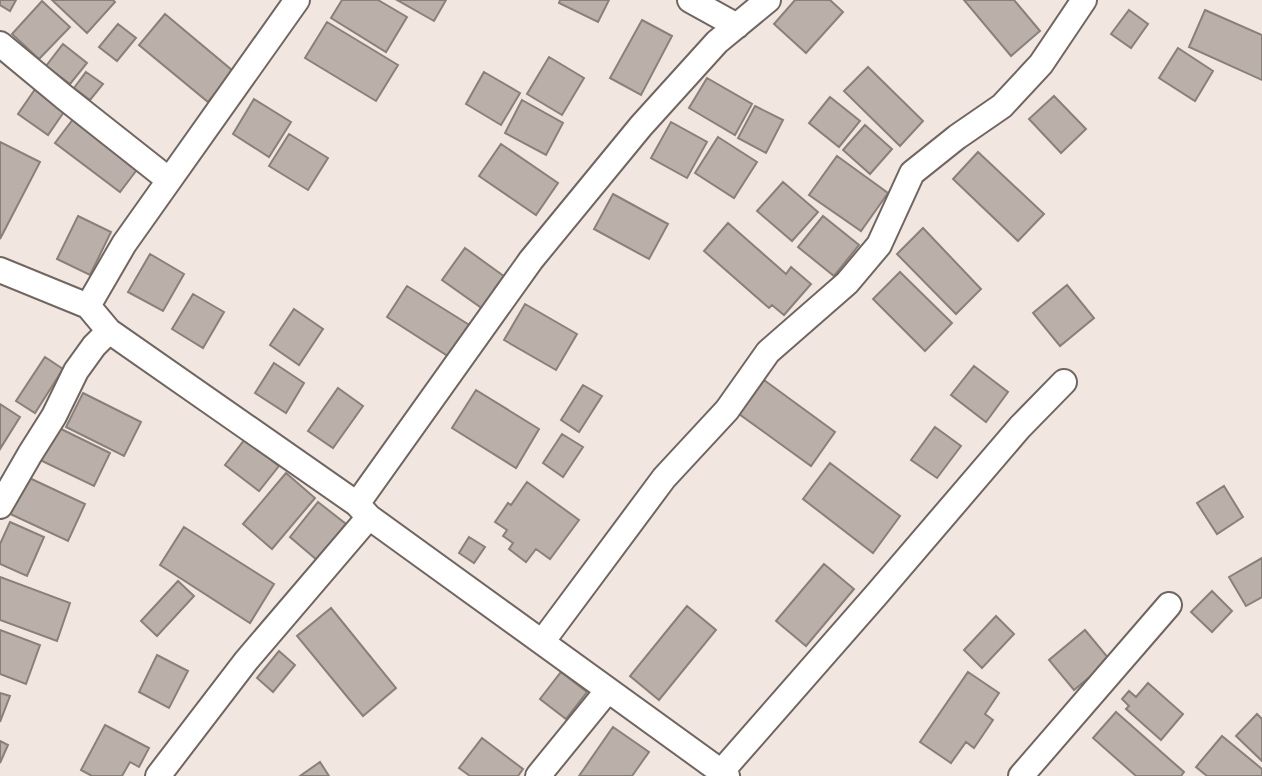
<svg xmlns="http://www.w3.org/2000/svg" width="1262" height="776" viewBox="0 0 1262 776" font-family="'Times New Roman',serif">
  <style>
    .building { fill: #bab0a9; stroke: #8a807a; stroke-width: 2 }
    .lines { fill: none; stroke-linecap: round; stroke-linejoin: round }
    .minor-casing { stroke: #706660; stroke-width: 28 }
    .minor { stroke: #fff; stroke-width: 24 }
  </style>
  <rect width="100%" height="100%" fill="#f2e7e0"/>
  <path class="building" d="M0 0H16L10 11 0 5Z
    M52 0H113L115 2 87 33Z
    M342 0H378L407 17 386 52 331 18Z
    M397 0H446L434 21Z
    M560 0H609L598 22 559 3Z
    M795 0H830L843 12 806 53 774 24Z
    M964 0H1014L1040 31 1011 56Z
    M42 1 70 27 39 59 12 34Z
    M1129 10 1148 24 1131 48 1111 34Z
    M1205 10 1262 35V80L1189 47Z
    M165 14 233 71 208 102 139 45Z
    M642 20 672 36 641 95 610 78Z
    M327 22 398 65 376 101 305 58Z
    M118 24 136 38 117 61 99 47Z
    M63 44 87 63 70 84 46 66Z
    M1178 48 1213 71 1195 101 1159 78Z
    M549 57 584 78 562 115 527 94Z
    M868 67 923 121 900 146 844 91Z
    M86 72 103 84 90 100 74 88Z
    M484 72 520 93 501 125 466 104Z
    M707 78 752 104 735 135 689 108Z
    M38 85 68 106 48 135 18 114Z
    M1054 96 1086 129 1061 153 1029 119Z
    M830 97 860 121 839 147 809 123Z
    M254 99 291 122 269 157 233 134Z
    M522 100 563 123 546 155 505 133Z
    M755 106 783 120 766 153 738 138Z
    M77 114 142 163 120 192 55 143Z
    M671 122 707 142 687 178 651 158Z
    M865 125 892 149 870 174 843 150Z
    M289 134 328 158 308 190 269 166Z
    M718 137 757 162 734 198 695 173Z
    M0 142 40 162 0 239Z
    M501 144 558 183 536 215 479 176Z
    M978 152 1044 214 1018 241 953 179Z
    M837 156 888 193 861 231 809 195Z
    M783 182 818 212 792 241 757 211Z
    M613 194 668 224 649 259 594 229Z
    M78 216 111 232 90 275 57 259Z
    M823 216 859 245 834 276 798 247Z
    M728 223 786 274 791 267 811 284 784 315 772 305 769 308 704 251Z
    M923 228 981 289 956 314 897 254Z
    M465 248 505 277 483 309 442 280Z
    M150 254 184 274 163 311 128 292Z
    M900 272 952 323 925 351 873 299Z
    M1067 285 1094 318 1060 346 1033 313Z
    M407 286 471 326 451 358 387 317Z
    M193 294 224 312 203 348 172 329Z
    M525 304 577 334 556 370 504 340Z
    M294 309 323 329 299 365 270 345Z
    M45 357 63 369 35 413 16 401Z
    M274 363 304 383 286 413 255 393Z
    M974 366 1008 392 986 422 951 395Z
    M764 380 835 432 811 466 739 414Z
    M583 385 602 396 579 432 561 420Z
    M338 388 363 406 333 448 308 431Z
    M476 390 539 429 516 468 452 428Z
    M83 393 141 422 124 456 66 427Z
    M0 404 20 417 0 449Z
    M55 426 110 453 94 486 38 459Z
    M935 427 961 446 937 478 911 460Z
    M562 434 583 447 563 477 543 463Z
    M245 439 279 466 259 491 225 465Z
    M830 463 900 516 873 553 803 499Z
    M286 473 315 498 272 549 243 524Z
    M23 475 85 504 68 541 6 512Z
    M527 482 579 520 550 559 536 549 526 562 509 549 513 543 503 536 507 530 495 522 508 503 511 505Z
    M1224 486 1243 517 1217 534 1197 503Z
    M318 502 346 524 317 560 290 537Z
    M10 522 44 537 27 576 0 564V544Z
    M184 527 274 584 250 623 160 565Z
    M469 537 485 547 474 563 459 553Z
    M1262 558V597L1246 606 1229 577Z
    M824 564 854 589 806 646 776 621Z
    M0 577 70 603 57 641 0 620Z
    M178 581 194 596 157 636 141 621Z
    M1212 591 1232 611 1212 632 1191 612Z
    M687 606 716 630 659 700 630 676Z
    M331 608 396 688 363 716 297 636Z
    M996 616 1014 634 982 668 964 650Z
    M0 630 40 645 26 684 0 674Z
    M1085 630 1110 660 1074 690 1049 660Z
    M279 651 295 665 273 692 257 678Z
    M157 655 188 671 169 708 139 692Z
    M561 672 587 692 566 719 540 699Z
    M968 672 999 693 985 714 993 720 974 748 966 742 951 763 920 742Z
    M1148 683 1183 714 1161 740 1126 709 1129 706 1122 699 1129 691 1136 697Z
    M0 693 10 696 0 722Z
    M1116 712 1184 772 1181 776H1136L1093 738Z
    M1257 714 1262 719V761L1236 736Z
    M105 725 149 748 139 767 130 762 122 776H92L81 770Z
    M613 727 649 752 632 776H579Z
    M1222 736 1262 769V776H1207L1196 767Z
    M482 738 523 769 518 776H470L459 768Z
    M0 741 8 745 0 763Z
    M320 762 329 776H300Z"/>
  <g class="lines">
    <defs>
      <path id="minor" d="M690 0 737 26
        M0 44 64 97 169 180
        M0 270 88 306 109 331 357 504 369 517 727 776
        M88 306 124 244 297 0
        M357 504 531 260 641 126 717 42 768 0
        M0 506 30 454 54 416 76 371 94 346 109 331
        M542 642 664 478 727 410 768 352 847 283 879 245 912 173 957 137 1002 106 1041 64 1084 0
        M721 772 877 594 1020 427 1064 382
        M158 776 246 661 369 517
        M538 776 608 690
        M1021 776 1169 605"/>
    </defs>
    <use href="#minor" class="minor-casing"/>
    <use href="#minor" class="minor"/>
  </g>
</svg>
